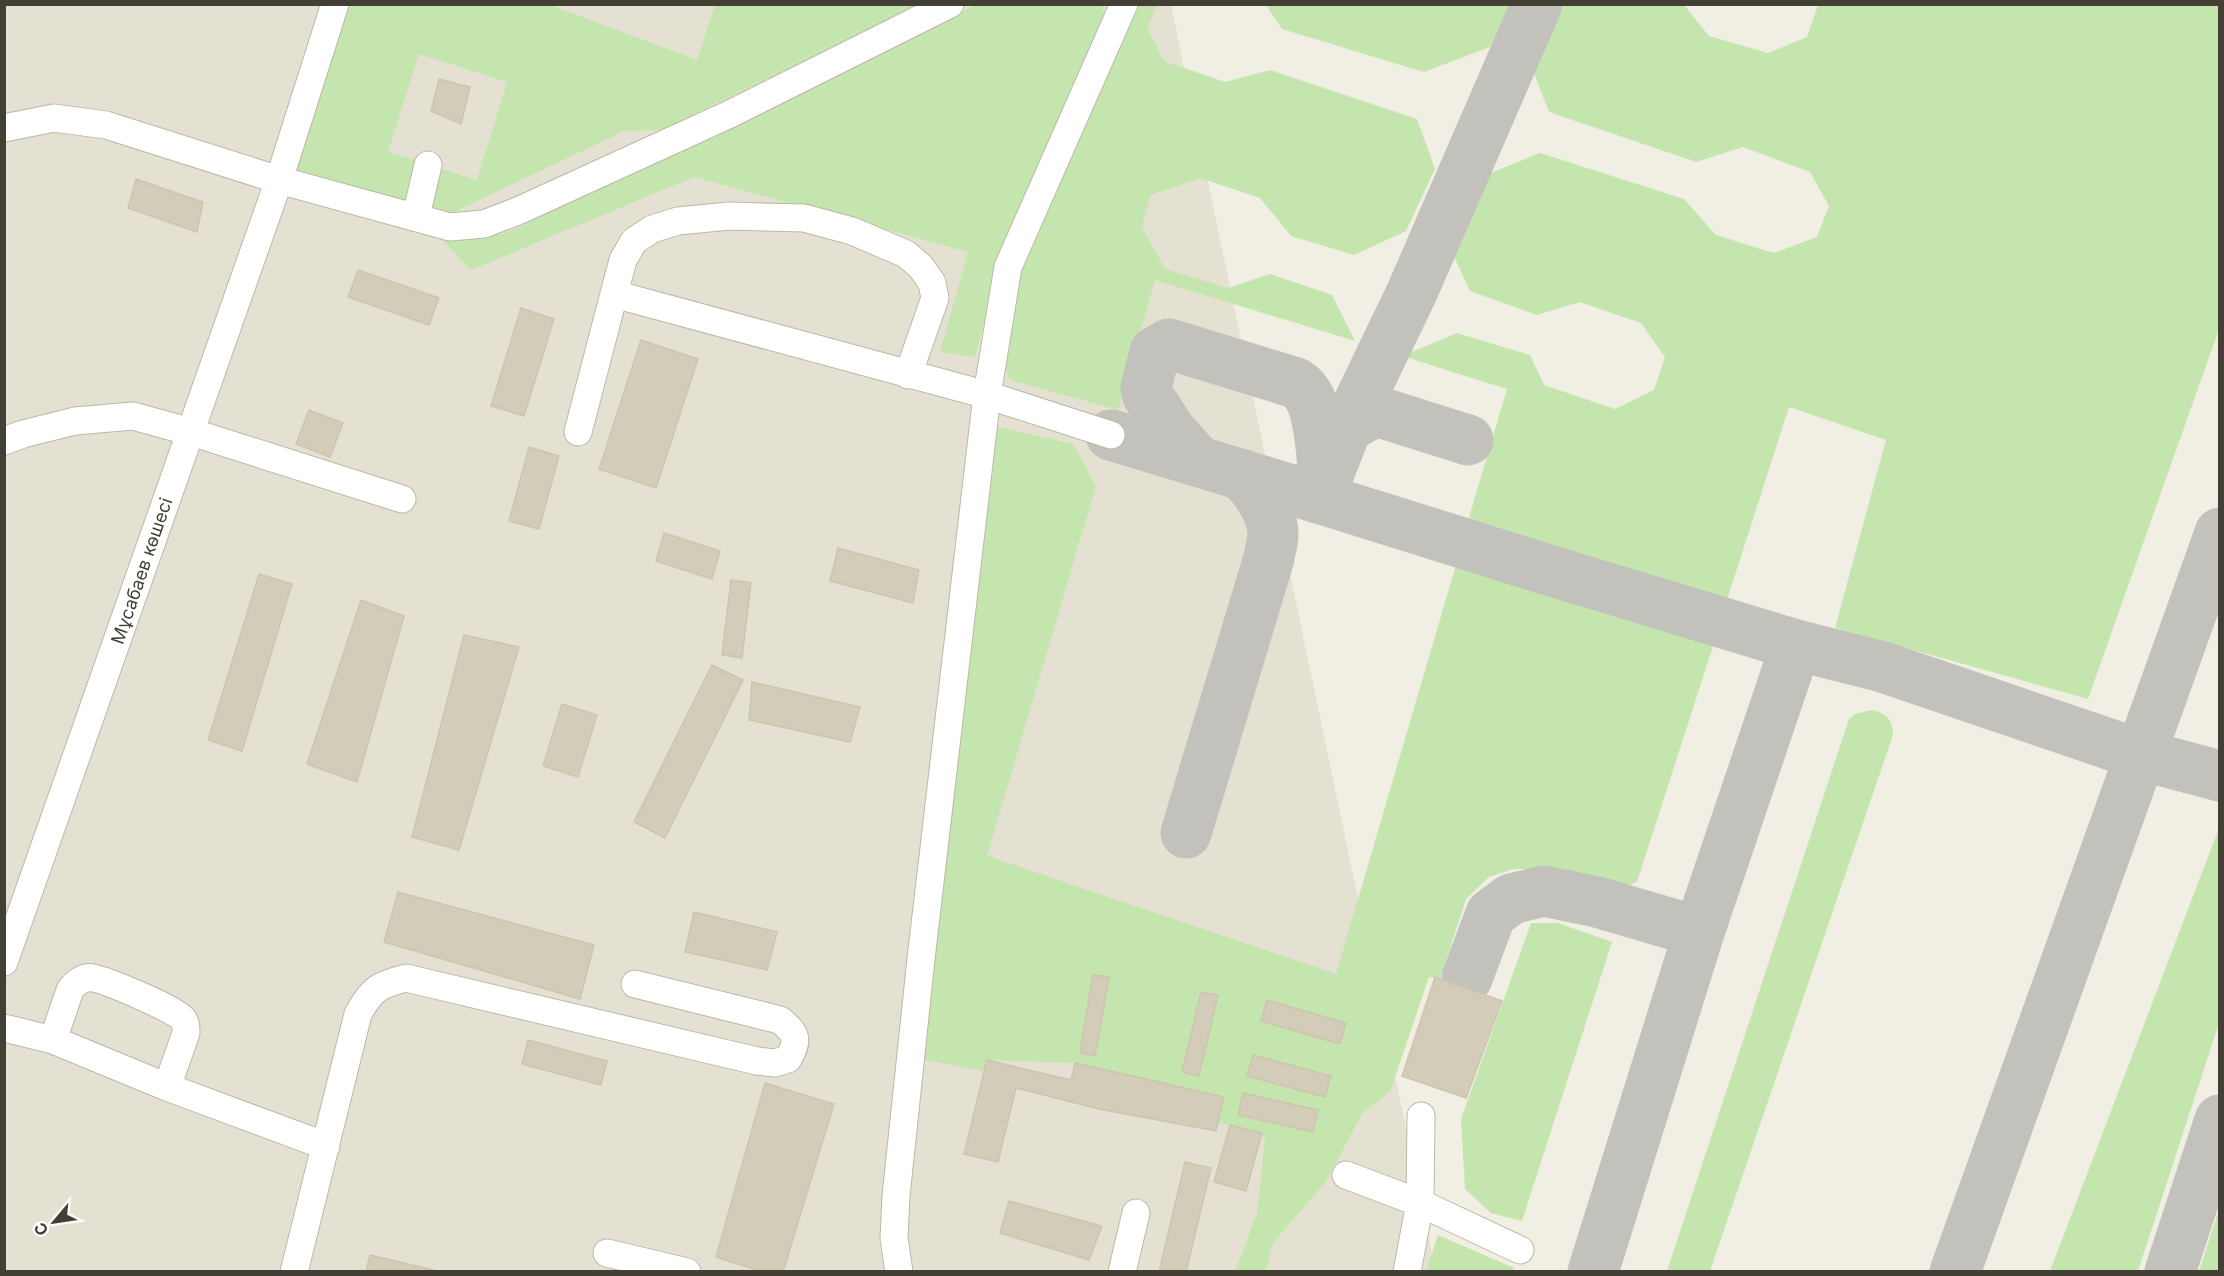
<svg xmlns="http://www.w3.org/2000/svg" width="2224" height="1276" viewBox="0 0 2224 1276" font-family="Inter,sans-serif">
  <style>
    .residential { fill: #e5e1d2 }
    .green { fill: #c4e5ad }
    .lines { fill: none; stroke-linecap: round; stroke-linejoin: round }
    .taxiway { stroke: #c2c1bb; stroke-width: 51 }
    .building { fill: #d2ccb9; stroke: #cdc5ad; stroke-width: 1.5 }
    .minor-casing { stroke: #bcb8a6; stroke-width: 29 }
    .minor { stroke: #fff; stroke-width: 27 }
    .labels { text-anchor: middle; stroke-width: 4.5; stroke-linejoin: round; paint-order: stroke }
    .street-label { font-size: 18px; fill: #433f34; stroke: #fff }
  </style>
  <rect width="100%" height="100%" fill="#f1efe3"/>
  <path class="residential" d="M5 4 1171 5 1436 1271H5Z"/>
  <path class="green" d="M338 5H550L697 60 715 5H920L661 130 624 131 452 213 425 207 438 168 477 180 507 82 419 54 388 152 415 160 405 200 292 171Z
    M976 5H1103V20L997 276 975 357 940 352 968 252 694 177 471 270 437 235 458 238 504 234 690 146Z
    M1136 5H1158L1147 28 1164 61 1225 82 1270 70 1417 119 1435 169 1406 231 1354 255 1291 236 1260 198 1200 178 1151 195 1142 227 1165 269 1228 288 1270 274 1332 295 1355 341 1155 280 1118 410 1011 380 1002 367 1013 291 1029 239Z
    M1266 5H1511L1490 47 1424 72 1282 29Z
    M1558 5H1684L1709 36 1768 53 1807 37 1818 5H2219V329L2088 699 1835 628 1886 440 1789 407 1727 600 1468 521 1507 389 1402 356 1457 333 1530 355 1544 385 1615 409 1654 390 1665 357 1641 323 1580 302 1537 315 1470 291 1450 248 1481 177 1540 153 1684 199 1716 235 1774 253 1817 237 1829 206 1810 172 1743 147 1696 162 1549 112 1531 66Z
    M998 427 1073 444 1096 486 987 856 1336 974 1456 565 1714 643 1637 882 1621 888 1549 869H1514L1489 877 1466 899 1440 979 1429 977 1390 1092 1363 1112 1327 1180 1273 1243 1266 1271H1235L1257 1214 1265 1138 1230 1125 1218 1122 1224 1097 1075 1063 987 1060 984 1071 918 1059Z
    M1871 710C1886 712 1893 720 1893 735L1710 1271H1667L1849 719 1855 714Z
    M2219 828V1023L2138 1271H2050Z
    M1531 923H1558L1612 942 1522 1221 1491 1213 1465 1189 1461 1119Z
    M2219 1210V1271H2199Z
    M1438 1235 1514 1268 1513 1271H1426Z"/>
  <g class="lines">
    <path class="taxiway" d="M1347 427 1376 411 1468 440
      M1111 435 1328 501 1325 483 1347 427 1412 292 1537 4
      M1197 460 1170 430 1147 394 1146 387 1155 352 1169 344 1296 383C1321 397 1321 453 1324 479
      M1328 501 1555 572 1796 645 1883 667 2141 755 2220 776
      M1186 833 1269 558C1270 550 1273 542 1273 534 1272 510 1256 489 1241 474
      M1467 978 1491 914 1511 899 1544 891 1597 902 1699 932
      M1593 1272 1699 932 1796 645
      M1955 1272 2220 533
      M2170 1272 2220 1120"/>
  </g>
  <path class="building" d="M439 79 470 87 461 124 431 111Z
    M136 179 203 202 197 232 128 208Z
    M358 270 439 298 429 325 348 297Z
    M521 308 554 319 524 416 491 406Z
    M641 340 698 359 656 488 599 469Z
    M309 410 343 423 330 457 296 444Z
    M529 447 559 456 539 529 509 521Z
    M664 533 720 551 712 579 656 561Z
    M838 548 919 570 913 603 830 581Z
    M259 574 292 584 242 751 208 740Z
    M731 580 751 583 742 658 722 655Z
    M361 600 404 616 357 782 307 764Z
    M464 635 519 647 459 850 412 837Z
    M712 665 743 680 665 838 634 822Z
    M752 682 860 707 850 742 749 720Z
    M562 704 597 715 578 777 543 766Z
    M398 892 594 945 580 999 384 942Z
    M694 912 777 932 767 970 685 952Z
    M1093 975 1109 977 1095 1056 1080 1053Z
    M1435 977 1502 1001 1466 1098 1402 1076Z
    M1201 992 1218 995 1199 1076 1182 1072Z
    M1267 1000 1346 1023 1340 1044 1261 1021Z
    M528 1040 607 1061 601 1085 522 1064Z
    M1253 1055 1331 1076 1325 1097 1247 1076Z
    M987 1060 1071 1080 1075 1063 1224 1097 1216 1131 1099 1109 1016 1088 998 1162 964 1154Z
    M765 1083 834 1104 783 1272H762L716 1257Z
    M1243 1093 1318 1110 1313 1132 1238 1115Z
    M1230 1125 1262 1133 1246 1191 1214 1182Z
    M1185 1162 1211 1168 1186 1272H1159Z
    M1009 1201 1102 1226 1089 1260 1000 1233Z
    M370 1255 438 1271V1272H366Z"/>
  <g class="lines">
    <defs>
      <path id="minor" d="M335 4 279 180 450 227 484 224 520 210 730 114 950 4
        M4 128 54 118 106 125 279 180 4 962
        M416 216 428 165
        M614 294 623 260 634 241 652 229 678 221 729 216 804 218 852 231 906 254 921 267 932 283 935 298 908 375
        M578 432 614 294 987 395 1111 435
        M4 441 23 434 75 421 133 416 191 432 402 499
        M4 1028 53 1040 167 1087 326 1146
        M53 1040 70 990C75 983 84 976 93 978 106 980 177 1010 183 1019 186 1023 186 1028 186 1033L167 1087
        M1346 1175 1420 1203 1520 1250
        M607 1253 687 1272
        M294 1272 358 1014C372 989 378 985 406 978L757 1061 775 1063 788 1059C799 1040 797 1034 780 1020L635 984
        M899 1272 894 1238 896 1196 921 959 987 395 1008 267 1124 4
        M1122 1272 1136 1213
        M1407 1272 1420 1203 1421 1116"/>
    </defs>
    <use href="#minor" class="minor-casing"/>
    <use href="#minor" class="minor"/>
  </g>
  <g class="labels">
    <g class="street-label">
      <text transform="translate(142 571) rotate(-71)" y="6">Мұсабаев көшесі</text>
    </g>
  </g>
  <rect width="2224" height="1276" fill="none" stroke="#433f34" stroke-width="12"/>
  <g transform="translate(54 1222) rotate(241)" stroke="#ffffff" stroke-width="4.5" paint-order="stroke">
  <path d="M0-4.5L10 22L0 15L-10 22Z" fill="#433f34"/>
  <text y="-9" font-size="16" font-weight="bold" text-anchor="middle" fill="#433f34">С</text>
  </g>
</svg>
